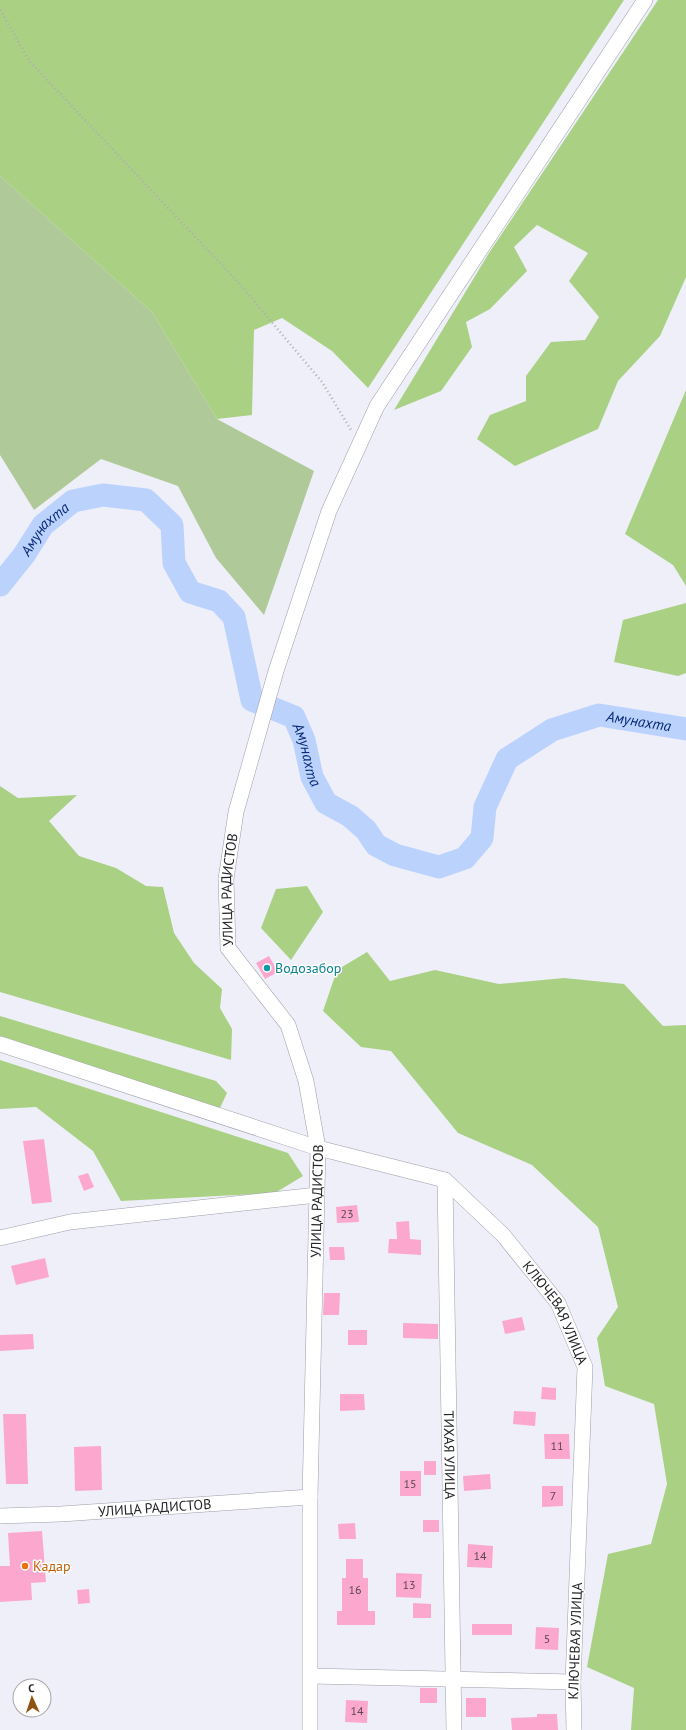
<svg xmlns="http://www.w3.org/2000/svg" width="686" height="1730" viewBox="0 0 686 1730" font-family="'PT Sans',sans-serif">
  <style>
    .green { fill: #b0c999 }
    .forest { fill: #a9d083 }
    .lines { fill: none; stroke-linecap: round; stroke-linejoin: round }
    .river { stroke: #bbd2fd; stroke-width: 23 }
    .building { fill: #fca8ce }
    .minor-casing { stroke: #9e9ea9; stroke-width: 16 }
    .path { stroke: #adadb6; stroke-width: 2.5; stroke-dasharray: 1 3; stroke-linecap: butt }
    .minor { stroke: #fff; stroke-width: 15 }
    .culture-dot { fill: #0f9aa8; stroke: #fff; stroke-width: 1.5 }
    .food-dot { fill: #e8710a; stroke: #fff; stroke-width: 1.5 }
    .labels { text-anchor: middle; stroke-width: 3; stroke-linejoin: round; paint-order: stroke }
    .number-label { font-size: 12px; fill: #5b4652 }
    .street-label { font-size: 14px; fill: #252529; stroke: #fff }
    .culture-label { font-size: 14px; fill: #0d838f; stroke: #fff; text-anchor: start }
    .food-label { font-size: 14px; fill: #c56008; stroke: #fff; text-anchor: start }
    .water-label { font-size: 15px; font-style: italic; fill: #072978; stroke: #fff }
  </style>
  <rect width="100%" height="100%" fill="#efeffa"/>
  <path class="green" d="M0 176 152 312 217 419 314 471 264 615 216 558 178 486 101 459 34 510 0 455Z"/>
  <path class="forest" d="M0 0H624L368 388 332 351 282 318 254 330 252 415 217 419 152 312 0 176Z
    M658 0H686V277L660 336 618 381 598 429 515 466 477 439 490 415 526 401V376L551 342 585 340 599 317 569 281 588 253 537 225 514 247 527 271 490 309 466 322 472 347 441 391 394 410 489 253Z
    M686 390V586L673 565 625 534Z
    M686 603V673L678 676 614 662 623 620Z
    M0 786 18 798 77 795 49 821 79 856 116 868 146 886 163 887 174 933 194 963 222 989 220 1008 232 1029 231 1060 0 992Z
    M307 886 323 912 291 960 261 928 276 889Z
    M367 952 390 981 435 970 499 984 564 978 624 984 663 1026 686 1025V1730H631L634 1688 587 1667 608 1554 651 1544 667 1484 654 1404 605 1386 597 1338 618 1307 598 1227 532 1165 458 1133 391 1051 361 1047 323 1011 337 970Z
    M0 1016 216 1081 227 1093 220 1108 0 1036Z
    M0 1060 288 1153 303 1176 275 1193 121 1201 93 1151 36 1107 0 1109Z"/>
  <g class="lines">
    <path class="river" id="s1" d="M0 585 24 555 43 525 73 501 103 495 146 500 172 525 174 563 190 592 219 601 234 617 252 700 294 717 304 740 312 777 326 803 350 816 366 830 376 845 395 855 439 867 465 858 482 838 485 807 507 759 552 730 599 715 686 729"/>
  </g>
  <path class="building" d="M269 956 278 972 265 979 256 963Z
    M44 1139 52 1202 32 1204 23 1141Z
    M88 1173 94 1187 84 1191 78 1176Z
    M357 1205 359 1222 337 1223 336 1207Z
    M409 1221 410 1239 421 1240V1255L388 1253 389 1239H397L396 1222Z
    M329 1247H344L345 1260H330Z
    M45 1258 49 1277 16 1285 11 1266Z
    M324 1293H340L339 1315H323Z
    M522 1317 525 1330 505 1334 502 1321Z
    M403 1323 438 1324V1339L403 1338Z
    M348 1330H367V1345H348Z
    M33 1334 34 1349 0 1351V1335Z
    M542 1387 556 1388V1400L541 1399Z
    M340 1394H364L365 1410 340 1411Z
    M514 1411 536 1412 535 1426 513 1424Z
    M3 1414H26L28 1484H6Z
    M544 1434H569L570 1459H545Z
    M101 1446 102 1490 75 1491 74 1447Z
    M424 1461H436V1475H424Z
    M400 1471H421V1496H400Z
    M490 1474 491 1489 464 1491 463 1476Z
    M542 1486H563V1506L542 1507Z
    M423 1520H439V1532H423Z
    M355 1523 356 1539H339L338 1524Z
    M42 1531 46 1582 31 1583 32 1600 0 1602V1566H10L8 1533Z
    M468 1544 493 1546 492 1568 467 1567Z
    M346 1559H363V1578H368V1611H375V1625H337V1611H342V1578H346Z
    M396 1573 422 1574 421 1598 396 1597Z
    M89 1589 90 1603 78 1604 77 1590Z
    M413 1603 431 1604V1618H413Z
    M472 1624H512V1635H472Z
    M536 1627 559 1628 558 1650 535 1649Z
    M420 1688H437V1703H420Z
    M466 1698H486V1717H466Z
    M346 1700 368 1701 367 1723 345 1722Z
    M537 1714H557L558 1730H512L511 1718 537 1717Z"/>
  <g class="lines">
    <defs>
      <g id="minor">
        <path id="s2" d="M0 1044 318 1148 445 1180 503 1235 558 1303 585 1367 573 1682 574 1730"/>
        <path id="s3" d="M445 1180 454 1730"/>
        <path d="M0 1238 70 1222 317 1195"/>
        <path id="s4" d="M0 1516 61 1514 310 1497"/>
        <path d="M311 1676 573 1682"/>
        <path id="s5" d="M310 1730V1497L318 1148 306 1081 288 1025 228 948 226 879 236 812 276 671 329 511 377 406 645 0"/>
      </g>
    </defs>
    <use href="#minor" class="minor-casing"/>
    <path class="path" d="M0 10 30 62 238 282 322 382 351 430"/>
    <use href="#minor" class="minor"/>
  </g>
  <circle class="culture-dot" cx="267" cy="968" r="4"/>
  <circle class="food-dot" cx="25" cy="1566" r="4"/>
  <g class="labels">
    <g class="number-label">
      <text x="347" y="1218">23</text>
      <text x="557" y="1450">11</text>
      <text x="410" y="1488">15</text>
      <text x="553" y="1500">7</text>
      <text x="480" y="1560">14</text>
      <text x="409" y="1589">13</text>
      <text x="355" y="1594">16</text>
      <text x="547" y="1643">5</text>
      <text x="357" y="1715">14</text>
    </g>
    <g class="street-label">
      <text dy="5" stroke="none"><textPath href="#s5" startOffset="865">УЛИЦА РАДИСТОВ</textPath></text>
      <text dy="5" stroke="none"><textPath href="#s5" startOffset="529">УЛИЦА РАДИСТОВ</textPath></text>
      <text dy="5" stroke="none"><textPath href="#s2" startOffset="640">КЛЮЧЕВАЯ УЛИЦА</textPath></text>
      <text dy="5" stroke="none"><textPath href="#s3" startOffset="275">ТИХАЯ УЛИЦА</textPath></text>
      <text dy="5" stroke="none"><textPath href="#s4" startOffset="155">УЛИЦА РАДИСТОВ</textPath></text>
      <text transform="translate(575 1641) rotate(-88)" y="5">КЛЮЧЕВАЯ УЛИЦА</text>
    </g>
    <g class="culture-label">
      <text x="275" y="973">Водозабор</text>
    </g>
    <g class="food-label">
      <text x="33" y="1571">Кадар</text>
    </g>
    <g class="water-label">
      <text dy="5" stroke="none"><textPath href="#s1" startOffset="72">Амунахта</textPath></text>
      <text dy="5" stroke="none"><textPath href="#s1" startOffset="983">Амунахта</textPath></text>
      <text dy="5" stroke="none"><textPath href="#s1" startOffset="516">Амунахта</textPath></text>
    </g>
  </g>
  <g transform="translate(32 1698) rotate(357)"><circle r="19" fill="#ffffff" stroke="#a8a8a9"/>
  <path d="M0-3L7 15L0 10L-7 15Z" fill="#8e5310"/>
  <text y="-6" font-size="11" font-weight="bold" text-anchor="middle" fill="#252529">С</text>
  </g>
</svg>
